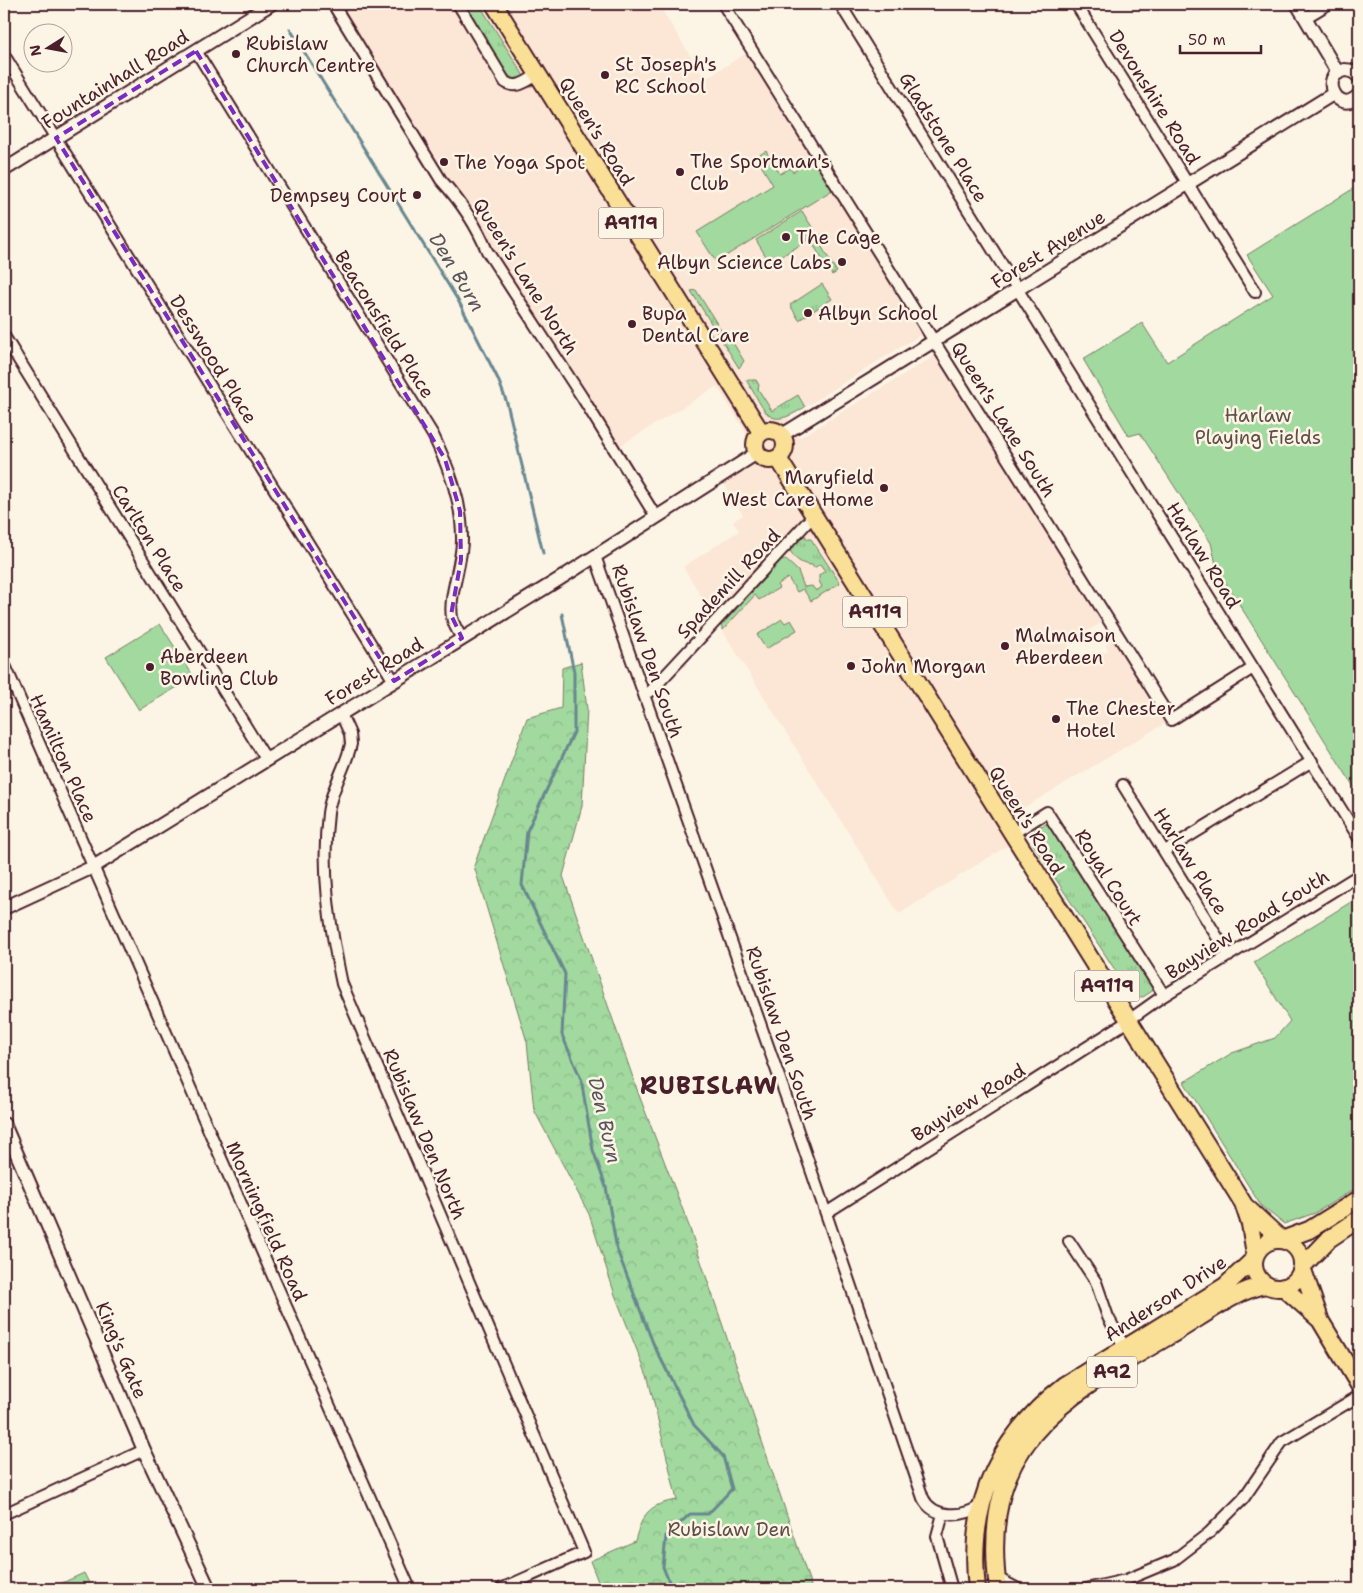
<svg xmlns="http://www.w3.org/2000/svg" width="1363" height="1593" viewBox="0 0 1363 1593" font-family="'Shantell Sans',sans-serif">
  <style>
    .built { fill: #fce6d5 }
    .grass { fill: url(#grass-tufts); stroke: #767c64 }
    .forest { fill: url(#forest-crowns); stroke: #767c64 }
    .green { fill: #a1d99e; stroke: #767c64 }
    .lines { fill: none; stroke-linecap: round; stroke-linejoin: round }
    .stream { stroke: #688790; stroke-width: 3 }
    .minor-casing { stroke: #4a1f2b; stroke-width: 14 }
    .tertiary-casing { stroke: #4a1f2b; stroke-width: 16 }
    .primary-casing { stroke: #4a1f2b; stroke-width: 20 }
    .minor { stroke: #fcf5e5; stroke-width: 10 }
    .tertiary { stroke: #fcf5e5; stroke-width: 12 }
    .primary { stroke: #fadf96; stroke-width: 16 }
    .marked { fill: none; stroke: #7b2cbf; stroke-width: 4; stroke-dasharray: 10 6; stroke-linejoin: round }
    .poi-dot { fill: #4a1f2b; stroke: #fcf5e5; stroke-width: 2 }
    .labels { text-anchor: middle; stroke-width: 5; stroke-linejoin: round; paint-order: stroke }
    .shield { fill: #fcf5e5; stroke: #7f5f63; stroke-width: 1 }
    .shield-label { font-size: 18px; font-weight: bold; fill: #4a1f2b }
    .poi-label { font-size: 19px; fill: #4a1f2b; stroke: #fcf5e5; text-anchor: start }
    .street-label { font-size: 19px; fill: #4a1f2b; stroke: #fcf5e5 }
    .park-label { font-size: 19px; fill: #604e48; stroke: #fcf5e5 }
    .water-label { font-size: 20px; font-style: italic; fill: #59535d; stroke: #fcf5e5 }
    .district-label { font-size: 24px; font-weight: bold; letter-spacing: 1px; fill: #4a1f2b; stroke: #fcf5e5 }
  </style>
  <defs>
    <pattern id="grass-tufts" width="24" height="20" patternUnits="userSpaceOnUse" patternTransform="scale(1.25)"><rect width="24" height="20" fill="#a1d99e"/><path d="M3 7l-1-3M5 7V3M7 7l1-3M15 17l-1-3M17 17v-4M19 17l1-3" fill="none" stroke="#8cba88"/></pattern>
    <pattern id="forest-crowns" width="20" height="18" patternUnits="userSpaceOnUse" patternTransform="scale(1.25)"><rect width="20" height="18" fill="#a1d99e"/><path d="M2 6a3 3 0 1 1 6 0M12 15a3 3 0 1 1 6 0" fill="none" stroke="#8cba88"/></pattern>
  </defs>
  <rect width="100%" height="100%" fill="#fcf5e5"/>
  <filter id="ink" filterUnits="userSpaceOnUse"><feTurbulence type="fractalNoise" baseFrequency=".02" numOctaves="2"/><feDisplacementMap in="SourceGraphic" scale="10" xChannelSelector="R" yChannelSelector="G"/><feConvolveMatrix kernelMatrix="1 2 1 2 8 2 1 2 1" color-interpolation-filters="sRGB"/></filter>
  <g filter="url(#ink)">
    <path class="built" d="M339 4H658L705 79 748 52 923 333 788 418 799 438 936 355 1104 621 1068 643 1078 661 1094 651 1098 657 1108 651 1106 645 1115 639 1167 722 1015 813 1027 833 899 914 683 567 739 531 733 521 743 515 720 477 749 458 745 431 717 386 618 447 456 190 444 177Z"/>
    <path class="grass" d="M464 4H479L524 76 514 79 508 75Z
      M822 234 825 240 820 244 837 272 832 275 811 241Z
      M822 284 832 299 799 320 790 305Z
      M696 290 724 335 729 336 744 361 739 368 691 291Z
      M746 380H756L759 385 758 389 772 411 798 395 805 407C766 432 767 412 746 380Z
      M803 536H806V539H811L840 583 811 601 803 589 797 592 788 578 777 585 779 588 759 600 755 595 723 630 721 626 781 560 785 559 798 571 804 587 812 586 816 591 822 587 819 581V575L825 571 820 564 814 568 812 565C802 565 794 559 790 550Z
      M1047 824 1052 826 1154 990 1143 997 1132 996 1033 844V831L1037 827Z"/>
    <path class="forest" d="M581 662 587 709 582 806 563 876 639 1095 689 1226 812 1589H601L590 1561 635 1541C642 1514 649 1504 677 1500L648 1378 615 1295 589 1214 534 1110 527 1042 474 866 527 718 561 708 562 668Z"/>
    <path class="green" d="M766 151 780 174 790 168 793 172 814 158 834 189 716 262 697 232 773 185 756 157Z
      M1359 185V795L1217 569 1211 543 1140 433 1129 436 1083 359 1142 323 1167 362 1273 295 1247 255Z
      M802 211 817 235 770 263 756 240Z
      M782 619 785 623 791 620 797 630 766 649 757 635Z
      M160 624 194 677 139 710 106 657Z
      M1359 897V1186L1315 1213 1284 1224 1261 1206 1184 1082 1232 1053 1275 1038 1290 1021 1254 962Z
      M84 1573 92 1589H49Z"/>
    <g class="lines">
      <path class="stream" d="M290 29 459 302 498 379 507 403 543 553
        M562 614 574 672V732L527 831 522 885 565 974 562 1035 581 1079 593 1150 606 1187 617 1250 653 1343 694 1425 723 1456 732 1489 708 1514H690L666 1536 663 1567 672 1589"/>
      <defs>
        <path id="minor" d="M333 4 441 180C460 201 477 226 487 251L582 397 656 517
          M458 4 505 82C517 90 527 81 538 74
          M723 4 1171 720 1253 668
          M840 4 1359 838
          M1076 4 1255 292
          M1305 18 1328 4
          M196 51 433 435C449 468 462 501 462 538 463 562 448 596 452 617 453 624 458 632 462 638
          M4 55 394 681
          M4 336 266 759
          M595 556 790 1108 923 1498C933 1519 964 1518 981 1505
          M4 663 410 1589
          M644 694 651 691 814 515
          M341 714 350 734 351 744C346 767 331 789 328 813 321 871 330 927 342 984L584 1552 501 1589
          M1123 785 1229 956
          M1012 834 1047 812 1164 995
          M1165 851 1312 761
          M826 1213 1122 1025 1160 998 1359 875
          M1069 1241 1096 1282 1108 1317 1125 1348
          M4 1514 144 1450
          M943 1514 937 1536 952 1589
          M997 1578 1018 1589
          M1086 1589 1126 1580 1174 1560 1209 1533 1243 1499 1282 1442 1359 1396"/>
        <path id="tertiary" d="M1297 4 1338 73
          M1359 77C1355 72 1351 70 1345 70 1318 74 1337 118 1359 95
          M4 170 271 4
          M782 435 1333 94
          M4 908 93 867 561 578 757 453
          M4 1124 144 1450 209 1589"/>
        <path id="primary" d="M494 4 761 432
          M755 445a15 15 0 1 1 30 0a15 15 0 1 1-30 0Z
          M778 458 1243 1203 1250 1224 1255 1254
          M1245 1206 1282 1240
          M1254 1264a24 24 0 1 1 48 0a24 24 0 1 1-48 0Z
          M1282 1240 1309 1230 1359 1199
          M1302 1267 1329 1239 1359 1219
          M1302 1267 1320 1319
          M1283 1287 1320 1320 1359 1385
          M977 1589C967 1504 998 1437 1065 1385L1225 1286 1254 1259
          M998 1589C978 1441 1064 1397 1176 1332 1200 1318 1241 1287 1267 1285"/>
      </defs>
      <use href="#minor" class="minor-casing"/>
      <use href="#tertiary" class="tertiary-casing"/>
      <use href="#primary" class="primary-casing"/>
      <use href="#minor" class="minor"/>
      <use href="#tertiary" class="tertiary"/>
      <use href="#primary" class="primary"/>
    </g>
  </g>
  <path class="marked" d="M196 51 445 459 460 511 461 560 451 615 462 638 394 681 56 138Z"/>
  <g class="poi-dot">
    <circle cx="236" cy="54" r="5"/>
    <circle cx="605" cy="75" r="5"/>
    <circle cx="444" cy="162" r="5"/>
    <circle cx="680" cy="172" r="5"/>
    <circle cx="417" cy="195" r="5"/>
    <circle cx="786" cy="237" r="5"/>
    <circle cx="842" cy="262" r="5"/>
    <circle cx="808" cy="313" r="5"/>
    <circle cx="632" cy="324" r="5"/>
    <circle cx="884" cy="488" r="5"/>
    <circle cx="1005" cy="646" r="5"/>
    <circle cx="851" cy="666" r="5"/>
    <circle cx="150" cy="667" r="5"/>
    <circle cx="1056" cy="719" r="5"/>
  </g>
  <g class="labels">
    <g class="shield">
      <rect x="598.5" y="207.5" width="65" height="31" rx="4"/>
      <rect x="842.5" y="596.5" width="65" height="31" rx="4"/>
      <rect x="1074.5" y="970.5" width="65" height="31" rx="4"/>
      <rect x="1087" y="1356.5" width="50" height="31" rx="4"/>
    </g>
    <g class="shield-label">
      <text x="631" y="229">A9119</text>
      <text x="875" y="618">A9119</text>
      <text x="1107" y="992">A9119</text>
      <text x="1112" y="1378">A92</text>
    </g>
    <g class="poi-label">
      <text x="246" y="50">Rubislaw<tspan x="246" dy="22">Church Centre</tspan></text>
      <text x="615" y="71">St Joseph's<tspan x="615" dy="22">RC School</tspan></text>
      <text x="690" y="168">The Sportman's<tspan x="690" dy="22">Club</tspan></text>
      <text x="454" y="169">The Yoga Spot</text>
      <text x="407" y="202" text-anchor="end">Dempsey Court</text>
      <text x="796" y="244">The Cage</text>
      <text x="832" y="269" text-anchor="end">Albyn Science Labs</text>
      <text x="642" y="320">Bupa<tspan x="642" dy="22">Dental Care</tspan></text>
      <text x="818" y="320">Albyn School</text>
      <text x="874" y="484" text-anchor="end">Maryfield<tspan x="874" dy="22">West Care Home</tspan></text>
      <text x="1015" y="642">Malmaison<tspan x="1015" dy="22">Aberdeen</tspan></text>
      <text x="160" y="663">Aberdeen<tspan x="160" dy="22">Bowling Club</tspan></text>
      <text x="861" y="673">John Morgan</text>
      <text x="1066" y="715">The Chester<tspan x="1066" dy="22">Hotel</tspan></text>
    </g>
    <g class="street-label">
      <text transform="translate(115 79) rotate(-32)" y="7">Fountainhall Road</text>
      <text transform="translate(1155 97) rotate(58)" y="7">Devonshire Road</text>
      <text transform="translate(597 131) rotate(58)" y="7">Queen's Road</text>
      <text transform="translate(944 137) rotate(58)" y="7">Gladstone Place</text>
      <text transform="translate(1048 249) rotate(-32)" y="7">Forest Avenue</text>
      <text transform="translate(526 276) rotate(58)" y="7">Queen's Lane North</text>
      <text transform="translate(385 324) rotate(58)" y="7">Beaconsfield Place</text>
      <text transform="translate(214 359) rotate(58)" y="7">Desswood Place</text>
      <text transform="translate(1004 419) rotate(58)" y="7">Queen's Lane South</text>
      <text transform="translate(150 538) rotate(58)" y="7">Carlton Place</text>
      <text transform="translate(1204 555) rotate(58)" y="7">Harlaw Road</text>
      <text transform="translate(728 583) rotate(-47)" y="7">Spademill Road</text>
      <text transform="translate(648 651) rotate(71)" y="7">Rubislaw Den South</text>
      <text transform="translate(374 671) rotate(-32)" y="7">Forest Road</text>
      <text transform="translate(64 758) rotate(66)" y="7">Hamilton Place</text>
      <text transform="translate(1027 820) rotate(58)" y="7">Queen's Road</text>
      <text transform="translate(1191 861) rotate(58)" y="7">Harlaw Place</text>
      <text transform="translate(1109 877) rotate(58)" y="7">Royal Court</text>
      <text transform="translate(1247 924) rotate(-32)" y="7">Bayview Road South</text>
      <text transform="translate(782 1033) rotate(71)" y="7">Rubislaw Den South</text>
      <text transform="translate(968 1102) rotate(-32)" y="7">Bayview Road</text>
      <text transform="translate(425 1134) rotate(67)" y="7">Rubislaw Den North</text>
      <text transform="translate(267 1221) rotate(66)" y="7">Morningfield Road</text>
      <text transform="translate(1165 1298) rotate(-33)" y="7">Anderson Drive</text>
      <text transform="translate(122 1350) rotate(67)" y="7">King's Gate</text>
    </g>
    <g class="park-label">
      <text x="1258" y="422">Harlaw<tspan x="1258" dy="22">Playing Fields</tspan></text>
      <text x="729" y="1536">Rubislaw Den</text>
    </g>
    <g class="water-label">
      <text transform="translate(457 272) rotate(59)" y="7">Den Burn</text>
      <text transform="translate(605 1120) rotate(77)" y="7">Den Burn</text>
    </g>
    <g class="district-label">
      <text x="709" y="1094">RUBISLAW</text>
    </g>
  </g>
  <rect width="1363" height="1593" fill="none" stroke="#fcf5e5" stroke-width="20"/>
  <rect x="10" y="10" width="1343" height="1573" fill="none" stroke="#4a1f2b" stroke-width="2" filter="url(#ink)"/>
  <g transform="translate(48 48) rotate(259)"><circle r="24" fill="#fcf5e5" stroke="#b59f9b"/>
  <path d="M0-4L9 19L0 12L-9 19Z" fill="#4a1f2b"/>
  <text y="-8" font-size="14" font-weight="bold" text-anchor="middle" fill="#4a1f2b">N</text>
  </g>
  <path d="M1180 45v8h81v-8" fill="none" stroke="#4a1f2b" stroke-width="2.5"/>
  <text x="1188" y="45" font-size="15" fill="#4a1f2b" stroke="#fcf5e5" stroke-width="4" paint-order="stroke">50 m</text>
</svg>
